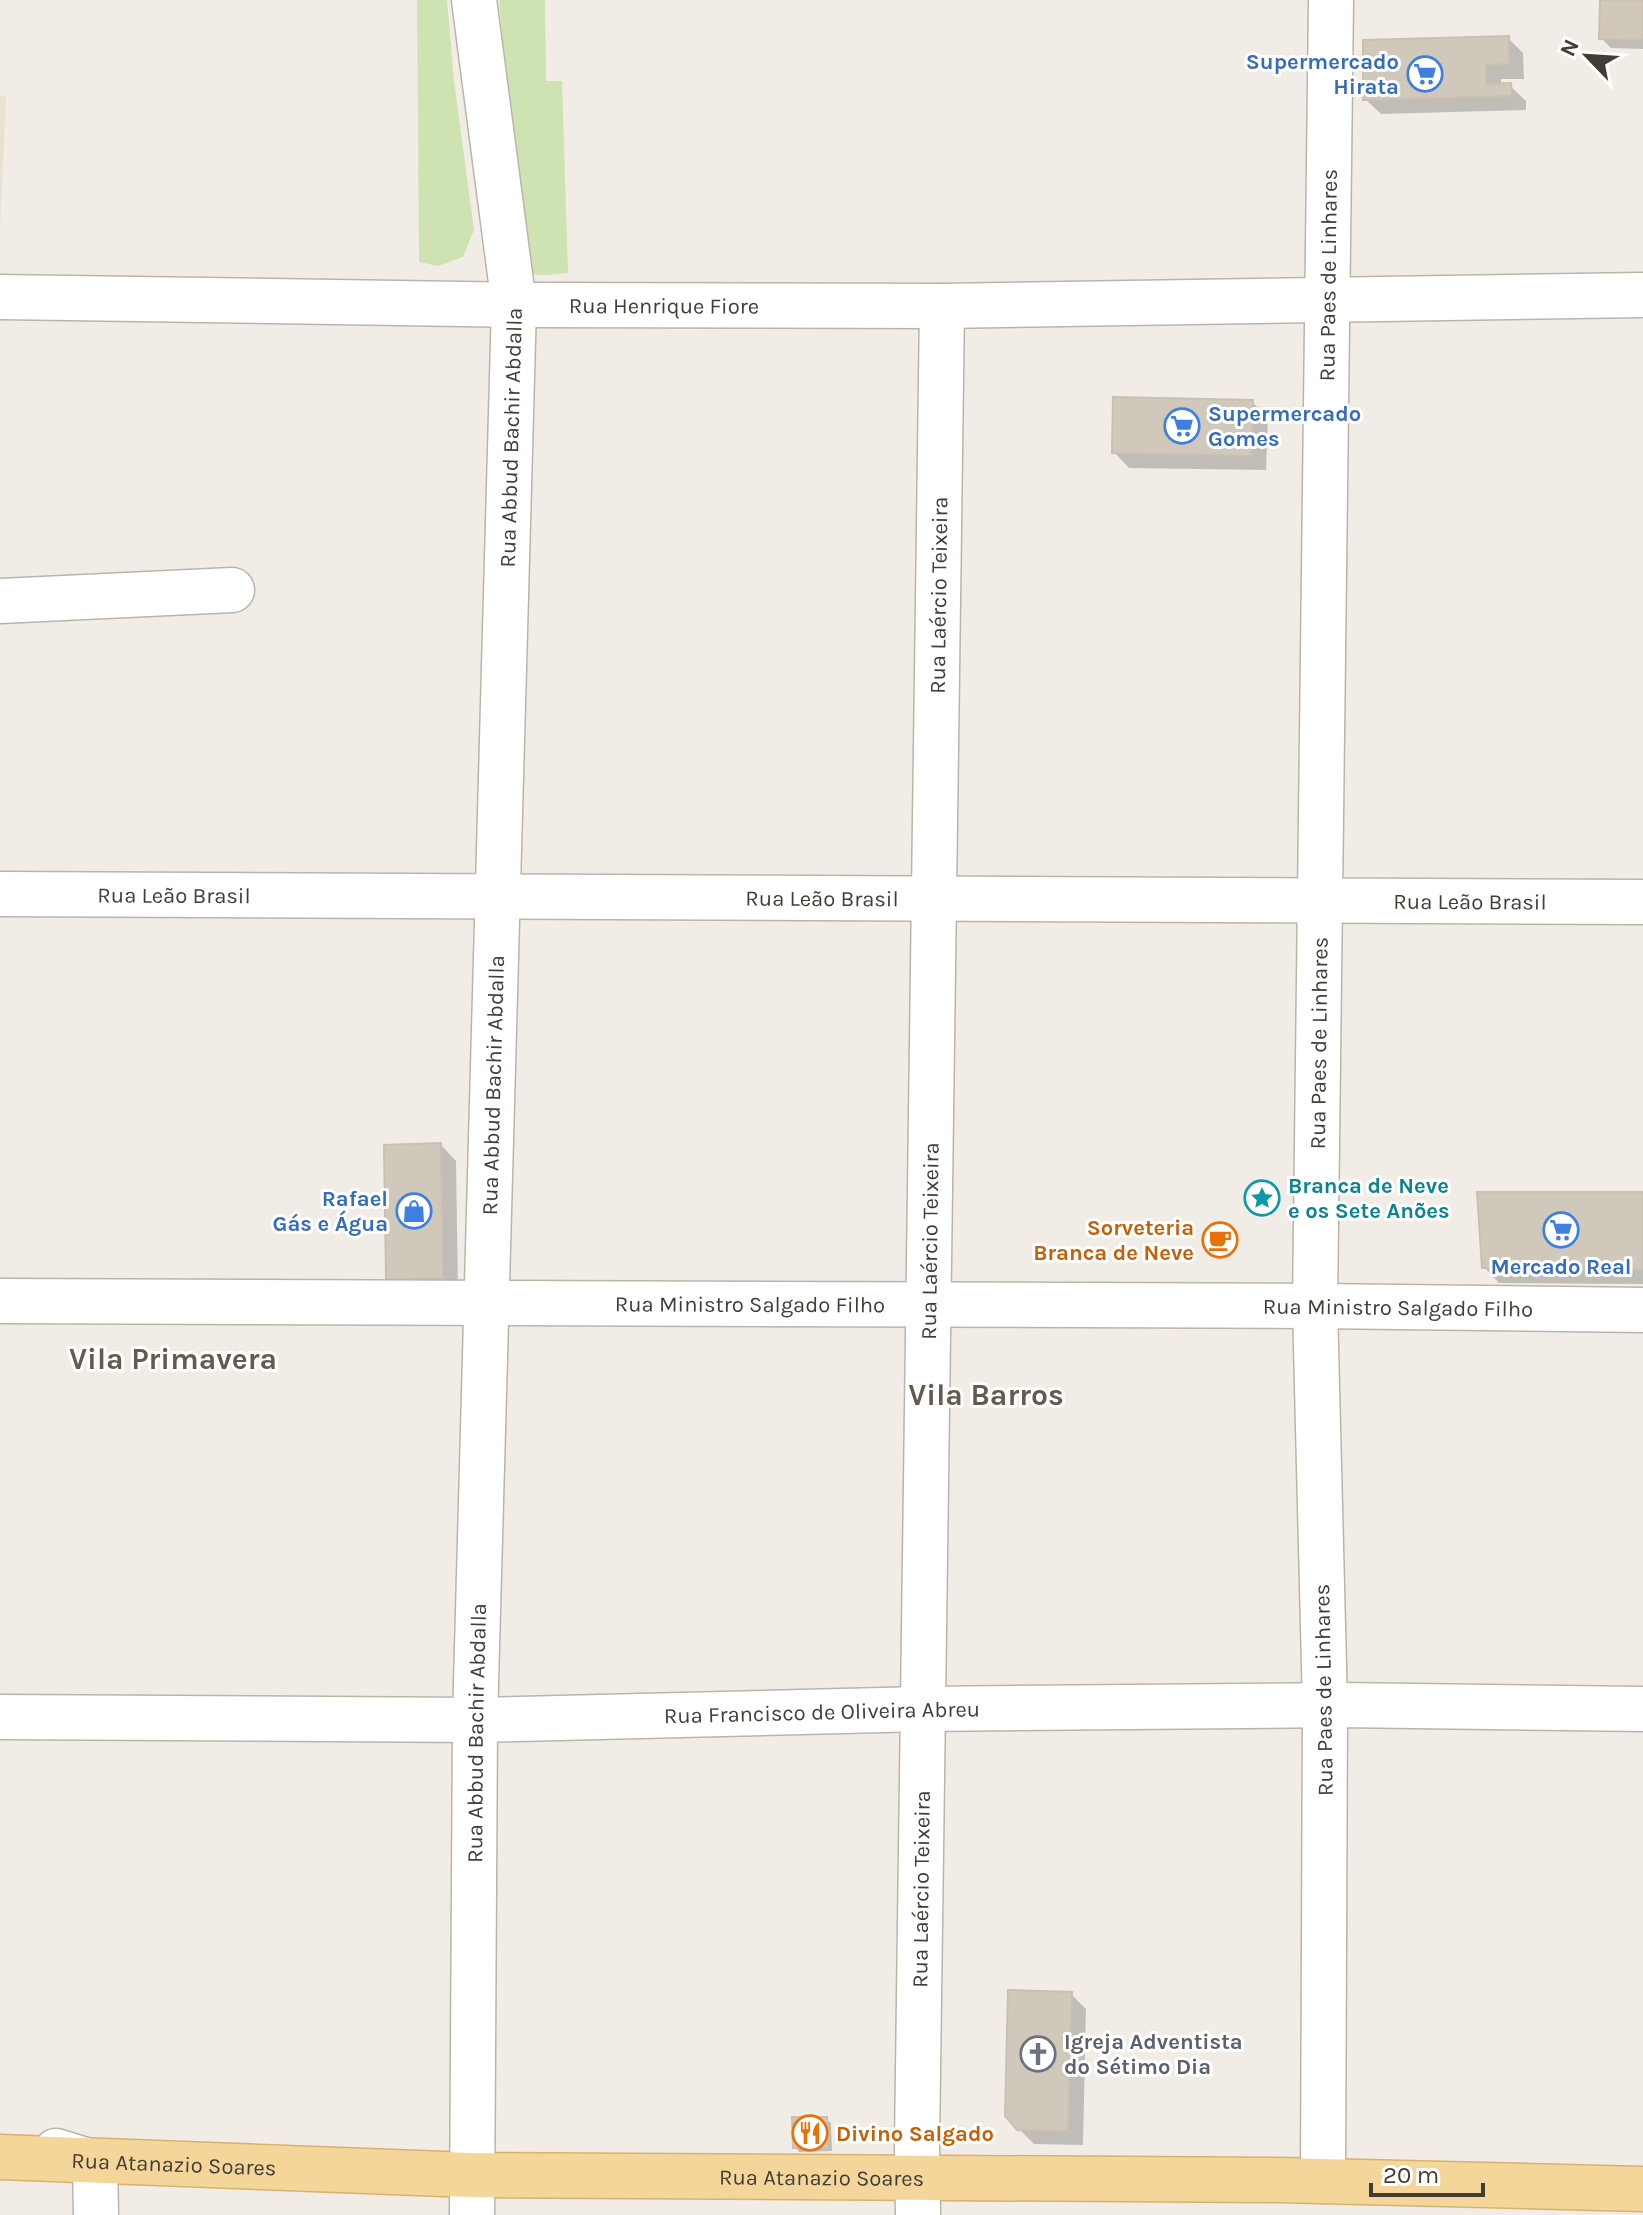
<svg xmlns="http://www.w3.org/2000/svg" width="1643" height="2215" viewBox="0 0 1643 2215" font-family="Karla,sans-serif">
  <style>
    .education { fill: #e9e1d1 }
    .park { fill: #cfe2b2 }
    .shadow { fill: #0003 }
    .building { fill: #d1c8bc; stroke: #cbbfb0; stroke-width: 2 }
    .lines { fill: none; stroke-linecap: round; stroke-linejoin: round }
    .minor-casing { stroke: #bbb4a9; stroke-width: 47 }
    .major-casing { stroke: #d7b26d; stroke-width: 47 }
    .minor { stroke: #fff; stroke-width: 44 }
    .major { stroke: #f4d69b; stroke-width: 44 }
    .labels { text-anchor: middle; stroke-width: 6; stroke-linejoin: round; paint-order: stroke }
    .shop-label { font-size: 22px; font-weight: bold; fill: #366cbe; stroke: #fff; text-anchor: end }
    .street-label { font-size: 22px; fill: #433d36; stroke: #fff }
    .culture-label { font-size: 22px; font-weight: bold; fill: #0d838f; stroke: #fff; text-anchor: start }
    .food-label { font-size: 22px; font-weight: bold; fill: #c56008; stroke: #fff; text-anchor: end }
    .worship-label { font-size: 22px; font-weight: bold; fill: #5b616d; stroke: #fff; text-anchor: start }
    .district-label { font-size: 30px; font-weight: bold; fill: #655a4e; stroke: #fff }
  </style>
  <rect width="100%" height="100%" fill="#f1ede6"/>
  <path class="education" d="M0 96H6L0 231Z"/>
  <path class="park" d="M417 0H447L454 81 474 230 463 257 438 266 419 262Z
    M499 0H545L546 81H562L568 273C552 274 533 280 523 266Z"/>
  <path class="shadow" d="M1602 0H1643V49L1611 48 1601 38Z
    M1508 38 1523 53 1524 79H1501V86H1510L1526 101V110L1381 114 1365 99Z
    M1252 402 1268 417 1266 470 1129 468 1114 452Z
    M441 1145 456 1161 458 1292 404 1293 388 1278Z
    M1643 1194V1284L1499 1283 1484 1267Z
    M1071 1994 1086 2009 1083 2145 1034 2144 1019 2129Z
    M826 2119 831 2123 832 2151 799 2152 795 2147Z"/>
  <path class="building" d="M1600 0H1643V40L1599 39Z
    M1509 36V64L1486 65V84L1511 83 1512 96 1363 100V40Z
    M1113 397 1253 400 1252 456 1112 453Z
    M441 1143 443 1278 386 1279 384 1145Z
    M1477 1192H1643V1269L1482 1268Z
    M1008 1990 1072 1992 1068 2131 1017 2130 1005 2116Z
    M792 2117H827L828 2148H793Z"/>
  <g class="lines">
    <defs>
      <g id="minor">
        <path id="s1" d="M0 297 534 305 942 306 1643 295"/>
        <path d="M0 601 232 590"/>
        <path id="s2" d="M0 894 1643 902"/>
        <path id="s3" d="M0 1301 1315 1306 1643 1310"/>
        <path id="s4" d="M0 1717 475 1720 923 1709 1340 1705 1643 1709"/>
        <path d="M56 2151 95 2163 96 2215"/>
        <path id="s5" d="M1323 2181 1325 1706 1315 1306 1331 0"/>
        <path id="s6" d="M472 2215 475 1720 514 305 474 0"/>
        <path id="s7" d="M918 2215 917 2145 942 306"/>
      </g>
      <g id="major">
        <path id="s8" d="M0 2157 471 2175 1279 2180 1643 2189"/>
      </g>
    </defs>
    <use href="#minor" class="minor-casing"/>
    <use href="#major" class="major-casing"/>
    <use href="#minor" class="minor"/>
    <use href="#major" class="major"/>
  </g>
  <defs>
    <symbol id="supermarket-ring" viewBox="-11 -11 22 22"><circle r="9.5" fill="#fff" stroke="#3f7fe0" stroke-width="1.5"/><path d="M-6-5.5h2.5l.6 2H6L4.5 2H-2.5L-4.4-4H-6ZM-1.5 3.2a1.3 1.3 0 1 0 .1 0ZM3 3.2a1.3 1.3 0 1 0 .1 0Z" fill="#3f7fe0"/></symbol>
    <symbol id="sight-ring" viewBox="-11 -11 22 22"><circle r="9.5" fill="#fff" stroke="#0f9aa8" stroke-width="1.5"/><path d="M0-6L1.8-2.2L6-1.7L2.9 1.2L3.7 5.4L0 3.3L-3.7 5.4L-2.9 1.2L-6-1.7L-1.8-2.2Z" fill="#0f9aa8"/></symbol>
    <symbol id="shop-ring" viewBox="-11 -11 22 22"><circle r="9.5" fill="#fff" stroke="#3f7fe0" stroke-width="1.5"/><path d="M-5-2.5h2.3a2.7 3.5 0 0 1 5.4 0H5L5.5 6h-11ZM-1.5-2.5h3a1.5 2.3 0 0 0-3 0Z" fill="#3f7fe0"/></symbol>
    <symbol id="cafe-ring" viewBox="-11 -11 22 22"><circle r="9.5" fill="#fff" stroke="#e8710a" stroke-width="1.5"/><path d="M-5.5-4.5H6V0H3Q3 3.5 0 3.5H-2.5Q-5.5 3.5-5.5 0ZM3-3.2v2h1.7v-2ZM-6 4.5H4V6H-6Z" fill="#e8710a"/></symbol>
    <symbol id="church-ring" viewBox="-11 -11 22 22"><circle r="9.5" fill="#fff" stroke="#6b7280" stroke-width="1.5"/><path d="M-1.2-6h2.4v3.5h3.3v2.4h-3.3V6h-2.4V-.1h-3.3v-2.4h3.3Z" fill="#6b7280"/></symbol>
    <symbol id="restaurant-ring" viewBox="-11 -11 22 22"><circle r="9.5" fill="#fff" stroke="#e8710a" stroke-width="1.5"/><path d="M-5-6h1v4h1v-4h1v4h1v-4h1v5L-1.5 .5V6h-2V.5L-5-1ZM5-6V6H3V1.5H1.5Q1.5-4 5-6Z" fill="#e8710a"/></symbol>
  </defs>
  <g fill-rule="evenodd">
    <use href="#supermarket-ring" x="1405" y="54" width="40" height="40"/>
    <use href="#supermarket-ring" x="1162" y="406" width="40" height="40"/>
    <use href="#sight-ring" x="1242" y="1178" width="40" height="40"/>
    <use href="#shop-ring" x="394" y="1191" width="40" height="40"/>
    <use href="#supermarket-ring" x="1541" y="1210" width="40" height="40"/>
    <use href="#cafe-ring" x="1200" y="1220" width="40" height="40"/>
    <use href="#church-ring" x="1018" y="2034" width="40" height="40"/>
    <use href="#restaurant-ring" x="790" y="2113" width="40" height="40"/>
  </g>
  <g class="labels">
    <g class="shop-label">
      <text x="1399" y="69">Supermercado<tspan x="1399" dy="25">Hirata</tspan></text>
      <text x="1208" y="421" text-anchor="start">Supermercado<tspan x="1208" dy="25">Gomes</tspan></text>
      <text x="388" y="1206">Rafael<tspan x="388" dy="25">Gás e Água</tspan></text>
      <text x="1561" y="1274" text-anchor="middle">Mercado Real</text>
    </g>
    <g class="street-label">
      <text dy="8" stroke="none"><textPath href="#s5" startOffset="1906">Rua Paes de Linhares</textPath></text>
      <text dy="8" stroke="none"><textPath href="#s1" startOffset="664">Rua Henrique Fiore</textPath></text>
      <text dy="8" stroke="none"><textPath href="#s6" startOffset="1778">Rua Abbud Bachir Abdalla</textPath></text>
      <text dy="8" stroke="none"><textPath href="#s7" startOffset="1620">Rua Laércio Teixeira</textPath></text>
      <text dy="8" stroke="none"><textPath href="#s2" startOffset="174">Rua Leão Brasil</textPath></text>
      <text dy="8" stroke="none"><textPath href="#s2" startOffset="822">Rua Leão Brasil</textPath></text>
      <text dy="8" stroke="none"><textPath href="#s2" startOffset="1470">Rua Leão Brasil</textPath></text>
      <text dy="8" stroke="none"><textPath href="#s5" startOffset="1138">Rua Paes de Linhares</textPath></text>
      <text dy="8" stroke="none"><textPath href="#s6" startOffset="1130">Rua Abbud Bachir Abdalla</textPath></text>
      <text dy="8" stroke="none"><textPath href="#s7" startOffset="974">Rua Laércio Teixeira</textPath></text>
      <text dy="8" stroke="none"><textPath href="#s3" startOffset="750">Rua Ministro Salgado Filho</textPath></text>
      <text dy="8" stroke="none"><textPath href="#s3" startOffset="1398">Rua Ministro Salgado Filho</textPath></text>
      <text transform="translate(1323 1690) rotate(-91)" y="8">Rua Paes de Linhares</text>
      <text dy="8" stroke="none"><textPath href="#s4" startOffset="822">Rua Francisco de Oliveira Abreu</textPath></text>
      <text dy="8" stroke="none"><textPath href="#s6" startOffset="482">Rua Abbud Bachir Abdalla</textPath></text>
      <text dy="8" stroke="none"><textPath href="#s7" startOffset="326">Rua Laércio Teixeira</textPath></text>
      <text dy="8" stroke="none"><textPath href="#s8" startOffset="174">Rua Atanazio Soares</textPath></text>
      <text dy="8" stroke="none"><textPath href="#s8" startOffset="822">Rua Atanazio Soares</textPath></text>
    </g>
    <g class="culture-label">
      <text x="1288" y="1193">Branca de Neve<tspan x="1288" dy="25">e os Sete Anões</tspan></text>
    </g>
    <g class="food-label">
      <text x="1194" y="1235">Sorveteria<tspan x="1194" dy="25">Branca de Neve</tspan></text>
      <text x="836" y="2141" text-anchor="start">Divino Salgado</text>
    </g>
    <g class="worship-label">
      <text x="1064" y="2049">Igreja Adventista<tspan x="1064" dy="25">do Sétimo Dia</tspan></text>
    </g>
    <g class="district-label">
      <text x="173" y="1369">Vila Primavera</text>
      <text x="986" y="1405">Vila Barros</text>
    </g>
  </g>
  <g transform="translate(1587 56) rotate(295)" stroke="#ffffff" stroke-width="6" paint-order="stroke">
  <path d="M0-6L14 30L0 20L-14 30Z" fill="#433d36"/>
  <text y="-12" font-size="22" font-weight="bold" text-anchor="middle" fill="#433d36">N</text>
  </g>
  <path d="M1371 2183v12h112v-12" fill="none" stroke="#433d36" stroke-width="4"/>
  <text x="1383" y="2183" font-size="24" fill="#433d36" stroke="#ffffff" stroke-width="6" paint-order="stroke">20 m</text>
</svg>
